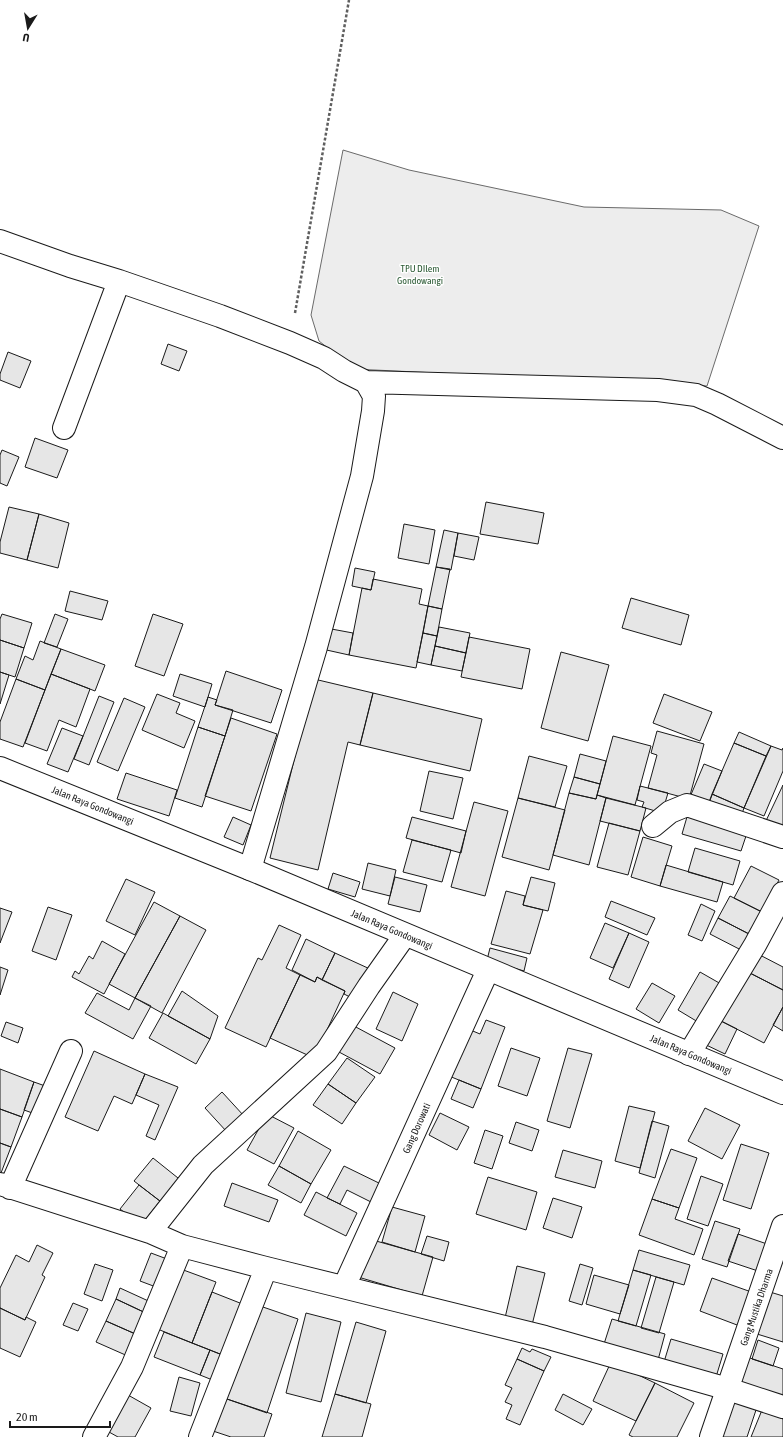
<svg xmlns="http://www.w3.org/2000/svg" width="783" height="1437" viewBox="0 0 783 1437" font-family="'Asap Condensed',sans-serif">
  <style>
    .built { fill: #ededed; stroke: #6a6a6a }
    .building { fill: #e6e6e6; stroke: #1a1a1a }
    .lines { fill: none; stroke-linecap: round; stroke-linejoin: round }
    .street-casing { stroke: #1a1a1a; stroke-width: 24 }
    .secondary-casing { stroke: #1a1a1a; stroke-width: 24 }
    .path { stroke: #5f5f5f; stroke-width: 2.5; stroke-dasharray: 3 2; stroke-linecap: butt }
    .street { stroke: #fff; stroke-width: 22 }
    .secondary { stroke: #fff; stroke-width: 22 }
    .labels { text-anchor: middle; stroke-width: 3; stroke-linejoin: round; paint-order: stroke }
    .park-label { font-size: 10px; fill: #2b5a34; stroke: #fff }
    .street-label { font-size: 10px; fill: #1a1a1a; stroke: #fff }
  </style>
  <rect width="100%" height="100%" fill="#fff"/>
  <path class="built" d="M343 150 409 170 584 207 721 210 759 226 707 386 354 369 319 341 311 315Z"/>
  <path class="building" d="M168 344 187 351 179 371 161 364Z
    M8 352 31 361 20 388 0 380V374Z
    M35 438 68 450 57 478 25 467Z
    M2 450 19 457 7 486 0 483V455Z
    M486 502 544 513 538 544 480 534Z
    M9 507 39 514 27 560 0 553V542Z
    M39 514 69 523 58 568 27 560Z
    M404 524 435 530 429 564 398 558Z
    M444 530 458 533 451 570 436 567Z
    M458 533 479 537 474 560 454 556Z
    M436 567 450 569 442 609 428 606Z
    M355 568 375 572 371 590 352 586Z
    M373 579 422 589 419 604 428 606 416 668 349 655 362 588 371 590Z
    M70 591 108 601 102 620 65 611Z
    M631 598 689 615 681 645 622 628Z
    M428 606 442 609 437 636 423 633Z
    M2 614 32 623 24 648 0 640V619Z
    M55 614 68 619 57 647 44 643Z
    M153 614 183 624 164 676 135 666Z
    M439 627 470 633 466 653 435 646Z
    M326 628 353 633 349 655 322 649Z
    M423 633 437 636 431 665 417 662Z
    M469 637 530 649 522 689 461 677Z
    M0 640 24 648 15 677 0 672Z
    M40 641 61 649 45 690 16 679 25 656 33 660Z
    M435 646 466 653 462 671 431 665Z
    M61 649 105 665 95 691 51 674Z
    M561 652 609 665 588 741 541 728Z
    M226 671 282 690 271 723 215 705Z
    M0 672 9 675 0 704Z
    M51 674 90 689 76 727 59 720 47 751 25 743Z
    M180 674 212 684 205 707 173 696Z
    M16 679 45 690 23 747 0 739V722Z
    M314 679 373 693 360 745 348 742 318 870 270 858Z
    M373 693 482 719 470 771 360 745Z
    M157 694 180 703 176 713 195 721 184 748 142 730Z
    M664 694 712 712 700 741 653 723Z
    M99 696 114 702 89 765 74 759Z
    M208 697 217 700 215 705 233 710 225 736 198 727Z
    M124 698 145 707 118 771 97 762Z
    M231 718 277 734 251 811 205 796Z
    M198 727 225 736 202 807 175 798Z
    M62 728 83 736 68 772 47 764Z
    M657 731 704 744 689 799 648 788 657 755 651 753Z
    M739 732 771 746 766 756 734 743Z
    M613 736 651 746 635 805 597 795Z
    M734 743 766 756 744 808 712 794Z
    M771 746 782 750 783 748V771L764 816 744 808Z
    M580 754 606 761 600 784 574 777Z
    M529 756 567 766 555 807 518 798Z
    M704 764 722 771 708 805 690 797Z
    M429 771 463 778 453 819 420 811Z
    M126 773 177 790 169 816 117 799Z
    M574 777 600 784 596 799 569 793Z
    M783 785V834L764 825Z
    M640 786 668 793 662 813 642 807 644 802 637 800Z
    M569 793 596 799 597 795 606 798 589 865 553 855Z
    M712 794 744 808 740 819 708 805Z
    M518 798 565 810 549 870 502 857Z
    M606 798 646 808 640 831 600 821Z
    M474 802 508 811 485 896 451 887Z
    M689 810 749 827 741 851 682 834Z
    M233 817 251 825 243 845 224 837Z
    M412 817 466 831 461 853 406 838Z
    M609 823 640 831 628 875 597 867Z
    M643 837 672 846 660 886 631 877Z
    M412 840 451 850 442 882 403 872Z
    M695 848 740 861 733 885 688 872Z
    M368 863 396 870 390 896 362 889Z
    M666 865 723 882 717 902 660 886Z
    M751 866 779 880 762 912 734 898Z
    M333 873 360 882 355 897 328 889Z
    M395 877 427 885 420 912 388 904Z
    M531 877 555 883 548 911 523 905Z
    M126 879 155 892 135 935 106 921Z
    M506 891 525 896 523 905 543 910 530 954 491 944Z
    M730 896 762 912 751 935 718 918Z
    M611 901 655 918 647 935 605 917Z
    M154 902 180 916 135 998 109 984Z
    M701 904 715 911 702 941 688 935Z
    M48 907 72 915 56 960 32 951Z
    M0 908 12 912 0 943Z
    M180 916 206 930 162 1013 135 998Z
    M718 918 751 935 743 951 710 934Z
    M605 923 629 933 613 968 590 958Z
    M279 925 301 935 286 968 300 975 266 1047 225 1028 258 958 262 960Z
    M629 933 649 942 629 988 609 979Z
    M306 939 335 953 322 980 317 977 315 982 292 970Z
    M102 941 125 954 104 994 72 977 75 971 79 974 89 956 93 959Z
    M490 948 527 958 524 971 487 960Z
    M335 953 370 969 356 1000 344 994 345 991 322 980Z
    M756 953 783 967V990L746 971Z
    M0 967 8 970 0 995Z
    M746 971 783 990V1007L764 1043 721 1021Z
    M700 972 721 984 698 1022 678 1010Z
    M300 975 315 982 317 977 345 991 314 1058 270 1038Z
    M652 983 675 996 659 1023 636 1009Z
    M182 991 218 1016 210 1039 168 1016Z
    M393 992 418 1004 402 1041 376 1029Z
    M97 993 129 1010 135 998 151 1006 133 1039 85 1013Z
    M783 1007V1031L773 1025Z
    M163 1013 210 1039 196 1064 149 1038Z
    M713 1017 737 1029 725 1054 700 1042Z
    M486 1020 505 1027 481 1089 449 1076 468 1029 480 1034Z
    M6 1022 23 1028 18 1043 1 1036Z
    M354 1026 395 1048 380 1074 339 1052Z
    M511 1048 540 1058 527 1096 498 1086Z
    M568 1048 592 1054 570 1128 547 1121Z
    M94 1051 145 1074 132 1104 114 1096 98 1131 65 1117Z
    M347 1058 375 1077 356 1103 328 1084Z
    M0 1069 34 1082 22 1117 0 1109Z
    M145 1074 178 1087 155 1140 146 1136 159 1105 136 1095Z
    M459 1080 481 1089 473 1108 451 1099Z
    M34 1082 48 1087 38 1115 24 1110Z
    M328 1084 356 1103 342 1124 313 1105Z
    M222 1092 244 1116 227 1132 205 1108Z
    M629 1106 655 1112 640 1168 615 1161Z
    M705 1108 740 1125 722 1159 688 1141Z
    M0 1109 22 1117 11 1147 0 1143Z
    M440 1113 469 1127 457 1150 429 1135Z
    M267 1114 294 1128 274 1164 247 1150Z
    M652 1121 669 1126 655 1178 639 1173Z
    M516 1122 539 1130 532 1151 509 1143Z
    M485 1130 503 1136 492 1169 474 1163Z
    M298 1131 331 1150 311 1184 279 1166Z
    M0 1143 11 1147 1 1173H0Z
    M741 1144 769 1153 751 1209 723 1200Z
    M671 1149 697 1158 679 1208 652 1199Z
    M563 1150 602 1161 595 1188 555 1177Z
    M153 1158 183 1182 165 1205 134 1181Z
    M279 1166 311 1184 301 1203 268 1185Z
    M344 1166 385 1186 375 1204 347 1190 340 1204 327 1198Z
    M701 1176 723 1184 708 1226 687 1219Z
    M488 1177 537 1192 526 1230 476 1214Z
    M232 1183 278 1200 269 1222 224 1206Z
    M139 1185 160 1201 141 1225 120 1209Z
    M316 1192 357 1213 346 1236 304 1215Z
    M553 1198 582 1207 572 1238 543 1228Z
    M652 1199 679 1208 675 1219 703 1229 694 1255 639 1235Z
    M392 1207 425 1216 415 1252 382 1242Z
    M715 1221 740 1229 727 1267 702 1259Z
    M738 1234 770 1245 761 1272 728 1261Z
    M427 1236 449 1242 444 1261 421 1254Z
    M369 1239 433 1257 422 1296 358 1277Z
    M37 1245 53 1253 42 1275 45 1277 25 1320 0 1308V1288L16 1255 29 1262Z
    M639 1250 690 1265 684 1285 633 1270Z
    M151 1253 167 1259 156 1287 140 1281Z
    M95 1264 113 1270 102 1301 84 1294Z
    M580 1264 593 1268 582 1305 569 1301Z
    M517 1266 545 1273 532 1325 505 1318Z
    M178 1268 216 1282 192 1343 155 1328Z
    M633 1270 651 1275 636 1326 618 1321Z
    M594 1275 629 1285 620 1314 586 1304Z
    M656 1277 674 1282 659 1333 641 1328Z
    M712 1278 757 1294 745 1328 700 1311Z
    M120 1288 155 1304 150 1315 116 1299Z
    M212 1292 245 1305 225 1356 192 1343Z
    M770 1292 783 1296V1342L757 1334Z
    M116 1299 150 1315 140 1336 106 1321Z
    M73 1303 88 1309 78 1331 63 1325Z
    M260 1306 298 1319 267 1413 224 1398 236 1360 241 1362Z
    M0 1308 25 1320 26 1317 36 1322 20 1357 0 1348Z
    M306 1313 341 1322 321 1402 286 1393Z
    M612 1319 665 1334 658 1360 604 1344Z
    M106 1321 140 1336 130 1357 96 1342Z
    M356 1322 386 1331 366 1403 335 1394Z
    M164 1332 210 1350 200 1375 154 1357Z
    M671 1339 723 1354 716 1377 664 1362Z
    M758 1340 779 1348 773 1366 752 1359Z
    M522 1348 530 1352 532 1349 551 1357 544 1371 517 1359Z
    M210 1350 225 1356 215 1381 200 1375Z
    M744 1356 783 1369V1398L735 1382Z
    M517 1359 544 1371 520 1425 506 1419 512 1405 505 1402 512 1388 505 1385Z
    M611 1362 655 1383 636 1421 593 1401Z
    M179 1377 200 1383 191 1416 170 1411Z
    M655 1383 694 1403 677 1437H633L629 1435Z
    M335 1394 371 1404 362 1437H322Z
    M563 1394 592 1409 583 1425 555 1410Z
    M128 1395 151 1408 135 1437H118L109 1432Z
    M730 1396 758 1404 747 1437H716Z
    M224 1398 272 1414 264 1437H231L213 1431Z
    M762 1410 783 1419V1437H751Z"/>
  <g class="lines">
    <defs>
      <path id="street" d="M0 241 70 266 119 281 220 316 290 343 324 358 344 371 366 382 374 396 373 411 362 476 316 647 250 869
        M366 382 658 390 696 395 717 404 783 438
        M64 428 119 281
        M653 826 670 812 687 805 783 837
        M689 1054 755 945 783 893
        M0 1184 150 1232 182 1246 266 1268 545 1337 728 1389 783 1407
        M10 1188 71 1051
        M150 1232 203 1165 326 1052 369 986 405 935
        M344 1287 488 970
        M94 1437 132 1367 182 1246
        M200 1437 266 1268
        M711 1437 783 1226"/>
      <path id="secondary" d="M0 768 250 869 783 1093"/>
    </defs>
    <use href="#street" class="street-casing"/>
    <use href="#secondary" class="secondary-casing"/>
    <path class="path" d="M295 313 349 0"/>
    <use href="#street" class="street"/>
    <use href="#secondary" class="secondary"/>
  </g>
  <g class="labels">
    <g class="park-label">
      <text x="420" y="272">TPU DIlem<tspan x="420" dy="12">Gondowangi</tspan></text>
    </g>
    <g class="street-label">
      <text transform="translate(93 805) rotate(22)" y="4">Jalan Raya Gondowangi</text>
      <text transform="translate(392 929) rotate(23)" y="4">Jalan Raya Gondowangi</text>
      <text transform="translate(691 1054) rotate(23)" y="4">Jalan Raya Gondowangi</text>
      <text transform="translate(416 1128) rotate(-66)" y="4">Gang Dorowati</text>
      <text transform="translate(756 1307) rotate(-71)" y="4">Gang Mustika Dharma</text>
    </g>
  </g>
  <g transform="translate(28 28) rotate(191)" stroke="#ffffff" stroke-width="3" paint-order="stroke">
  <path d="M0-3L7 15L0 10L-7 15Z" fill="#1a1a1a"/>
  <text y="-6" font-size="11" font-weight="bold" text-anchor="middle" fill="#1a1a1a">U</text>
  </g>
  <path d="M10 1421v6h100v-6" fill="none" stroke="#1a1a1a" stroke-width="2"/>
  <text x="16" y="1421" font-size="12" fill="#1a1a1a" stroke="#ffffff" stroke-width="3" paint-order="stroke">20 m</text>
</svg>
